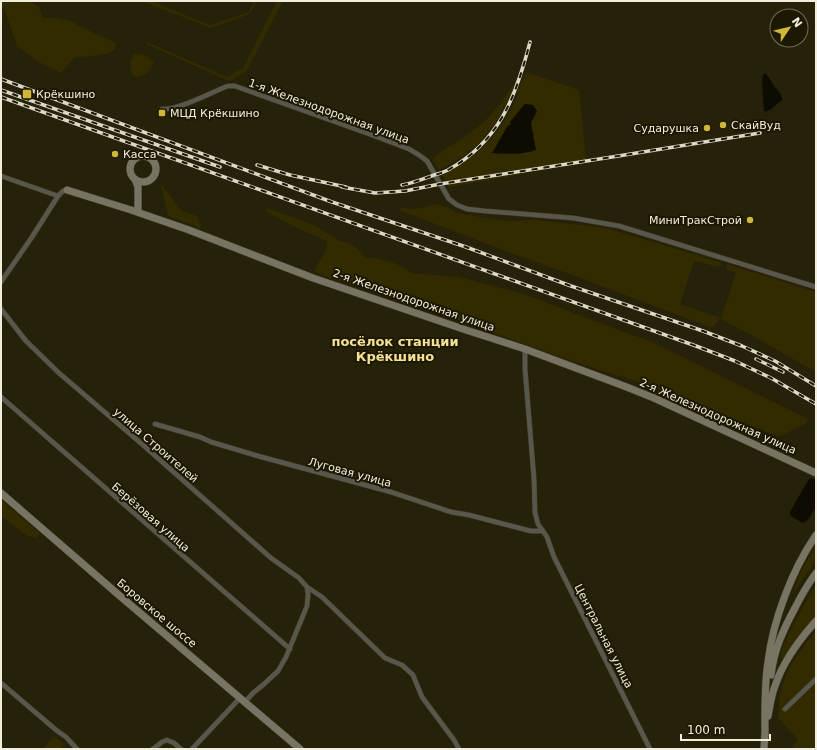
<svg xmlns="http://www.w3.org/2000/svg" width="817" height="750" viewBox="0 0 817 750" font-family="'DejaVu Sans',sans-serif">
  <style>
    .green { fill: #332b00 }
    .water { fill: #0e0b02 }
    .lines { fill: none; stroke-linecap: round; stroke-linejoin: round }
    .street-casing { stroke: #423e27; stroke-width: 5.5 }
    .secondary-casing { stroke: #423e27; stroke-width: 8 }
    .street { stroke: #59564b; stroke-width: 4.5 }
    .secondary { stroke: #787463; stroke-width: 7 }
    .rail-casing { stroke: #dbd8c8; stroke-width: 3.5 }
    .rail { stroke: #1d1802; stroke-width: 2; stroke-dasharray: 6; stroke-linecap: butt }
    .poi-dot { fill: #d1b736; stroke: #1d1802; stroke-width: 1.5 }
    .labels { text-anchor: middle; stroke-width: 4; stroke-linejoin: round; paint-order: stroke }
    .poi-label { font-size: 11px; fill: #f1eedf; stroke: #1d1802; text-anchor: start }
    .street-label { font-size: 11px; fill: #f1eedf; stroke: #1d1802 }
    .quarter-label { font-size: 13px; font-weight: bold; fill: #f4e294; stroke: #1d1802 }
  </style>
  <rect width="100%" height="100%" fill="#262109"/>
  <path class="green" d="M1 1H29L39 7 43 18H56L71 21 81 27 112 41 116 44C116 47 116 48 114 50 107 56 84 57 75 57L61 73 39 62 17 46 5 11 1 6Z
    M142 1H151L210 25 249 12 254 1H257L250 14 211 28Z
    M277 1H283L246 72 229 81 146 44 147 42 227 77 243 68Z
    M134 54 146 55 154 63C148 73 146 76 134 77 129 67 129 64 134 54Z
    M526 72 579 90 586 160 506 177 449 187 442 175C479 156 502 132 518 94L517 93Z
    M519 77C499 123 486 147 439 170L433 160 435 157C446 147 461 141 473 131 492 117 505 97 519 77Z
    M162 185 182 211 197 216 201 226 200 228 168 216 161 186Z
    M436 204 448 207 456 213 505 221 537 220 606 228 720 262 721 264 719 267 694 261 680 304 720 318 712 328 575 276 508 252 399 210 403 208 416 209Z
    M267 208 314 225 340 241 349 243 358 249 366 258H375L392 262 403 267 412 273 459 277 524 294 621 331 648 340 808 419 806 423 783 435 777 436 648 385 578 363 435 312 321 275 314 271 327 248V242L319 237 303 231 265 211Z
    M727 264 816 292V372L760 340 721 319 736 273 726 269Z
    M1 500 39 533 37 538 27 536 1 516Z
    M816 544V560L792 595 799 576Z
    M816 584V620L782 660 781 652 794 623Z
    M816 631V749H792L798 740 778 718C779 708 779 696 782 687 788 665 802 648 816 631Z
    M54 736 64 744 60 749H43Z"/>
  <path class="water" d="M765 73C770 78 771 81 774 86 778 91 782 93 782 100L770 110 764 112 762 80 763 75Z
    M525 104 533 105 537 111 531 123 536 150C522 155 506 154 492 153L507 127 511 124 510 122 523 106Z
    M810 478 816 480V507L808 520 803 523 791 516 790 512 807 482Z"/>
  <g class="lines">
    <defs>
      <path id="street" d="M162 109C177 111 212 92 228 86H235L372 135 409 149 419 155 427 161 449 199 457 205 467 209 485 211 573 218 619 226 816 287
        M1 176 58 196
        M1 282 32 237 58 196 63 191 67 190
        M1 309 26 341 59 373 143 445 271 558 299 578 307 587 322 597 385 658 402 665 413 675 422 697 454 740 459 749
        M525 349V369L534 479 535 513 538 524 547 537 554 557 650 749
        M1 397 290 649
        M155 424 200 437 211 442 258 456 391 492 451 512 469 515 531 531H543
        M1 683 56 730 66 737 77 749
        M245 702 253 693 264 684 278 671 286 657 307 606 308 595 307 587
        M785 709 816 679
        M153 749 162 742 167 740 174 743 181 749
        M192 749 240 698"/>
      <path id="secondary" d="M130 169a13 13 0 1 1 26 0a13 13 0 1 1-26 0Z
        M135 179 138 187V212
        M67 190 131 210 189 230 313 278 466 330 525 349 624 386 654 398 816 473
        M1 493 120 596 300 749
        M771 675C774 650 783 630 795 608 801 596 808 584 816 573
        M768 716C770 706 771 696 775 686 783 661 799 640 816 621
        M765 736C765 711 764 687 768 662 773 620 792 570 816 535
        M764 749 765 731"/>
    </defs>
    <use href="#street" class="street-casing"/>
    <use href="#secondary" class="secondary-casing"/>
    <use href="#street" class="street"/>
    <use href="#secondary" class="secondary"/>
    <defs>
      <path id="rail" d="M1 79 332 202 466 247 571 286 703 331 742 346 775 361 816 386
        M1 90 220 167
        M1 97 696 346 735 361 771 378 816 404
        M257 165 290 175 346 187
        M402 185C413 183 423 179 434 175 439 174 444 172 448 170 500 141 516 96 530 42
        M342 187 375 193 405 191 440 184 612 157 760 133
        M756 359 783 372"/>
    </defs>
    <use href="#rail" class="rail-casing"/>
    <use href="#rail" class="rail"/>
  </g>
  <g class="poi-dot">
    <rect x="22" y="89" width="10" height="10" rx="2"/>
    <rect x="158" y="109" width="8" height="8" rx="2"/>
    <circle cx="723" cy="125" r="4"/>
    <circle cx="707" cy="128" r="4"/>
    <circle cx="115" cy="154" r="4"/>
    <circle cx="750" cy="220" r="4"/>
  </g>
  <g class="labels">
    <g class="poi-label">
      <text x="36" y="98">Крёкшино</text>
      <text x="170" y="117">МЦД Крёкшино</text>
      <text x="731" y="129">СкайВуд</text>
      <text x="699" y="132" text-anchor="end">Сударушка</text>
      <text x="123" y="158">Касса</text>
      <text x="742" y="224" text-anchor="end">МиниТракСтрой</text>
    </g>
    <g class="street-label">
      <text transform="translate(329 111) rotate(20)" y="4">1-я Железнодорожная улица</text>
      <text transform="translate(414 300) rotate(19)" y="4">2-я Железнодорожная улица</text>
      <text transform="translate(718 416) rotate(24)" y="4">2-я Железнодорожная улица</text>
      <text transform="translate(156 445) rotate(41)" y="4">улица Строителей</text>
      <text transform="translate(350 472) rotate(15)" y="4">Луговая улица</text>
      <text transform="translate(151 517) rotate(41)" y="4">Берёзовая улица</text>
      <text transform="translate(157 613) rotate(40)" y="4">Боровское шоссе</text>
      <text transform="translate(604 636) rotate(63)" y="4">Центральная улица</text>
    </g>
    <g class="quarter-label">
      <text x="395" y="346">посёлок станции<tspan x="395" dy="15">Крёкшино</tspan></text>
    </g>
  </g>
  <rect width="817" height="750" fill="none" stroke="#f1eedf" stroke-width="4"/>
  <g transform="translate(789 28) rotate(55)"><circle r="19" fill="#1d1802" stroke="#726e5a"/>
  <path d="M0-3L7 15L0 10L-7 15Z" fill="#d1b736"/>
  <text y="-6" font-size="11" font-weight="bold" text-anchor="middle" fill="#f1eedf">N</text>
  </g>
  <path d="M681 734v6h89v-6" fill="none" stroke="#f1eedf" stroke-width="2"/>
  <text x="687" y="734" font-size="12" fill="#f1eedf" stroke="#1d1802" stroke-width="3" paint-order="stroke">100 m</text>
</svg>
